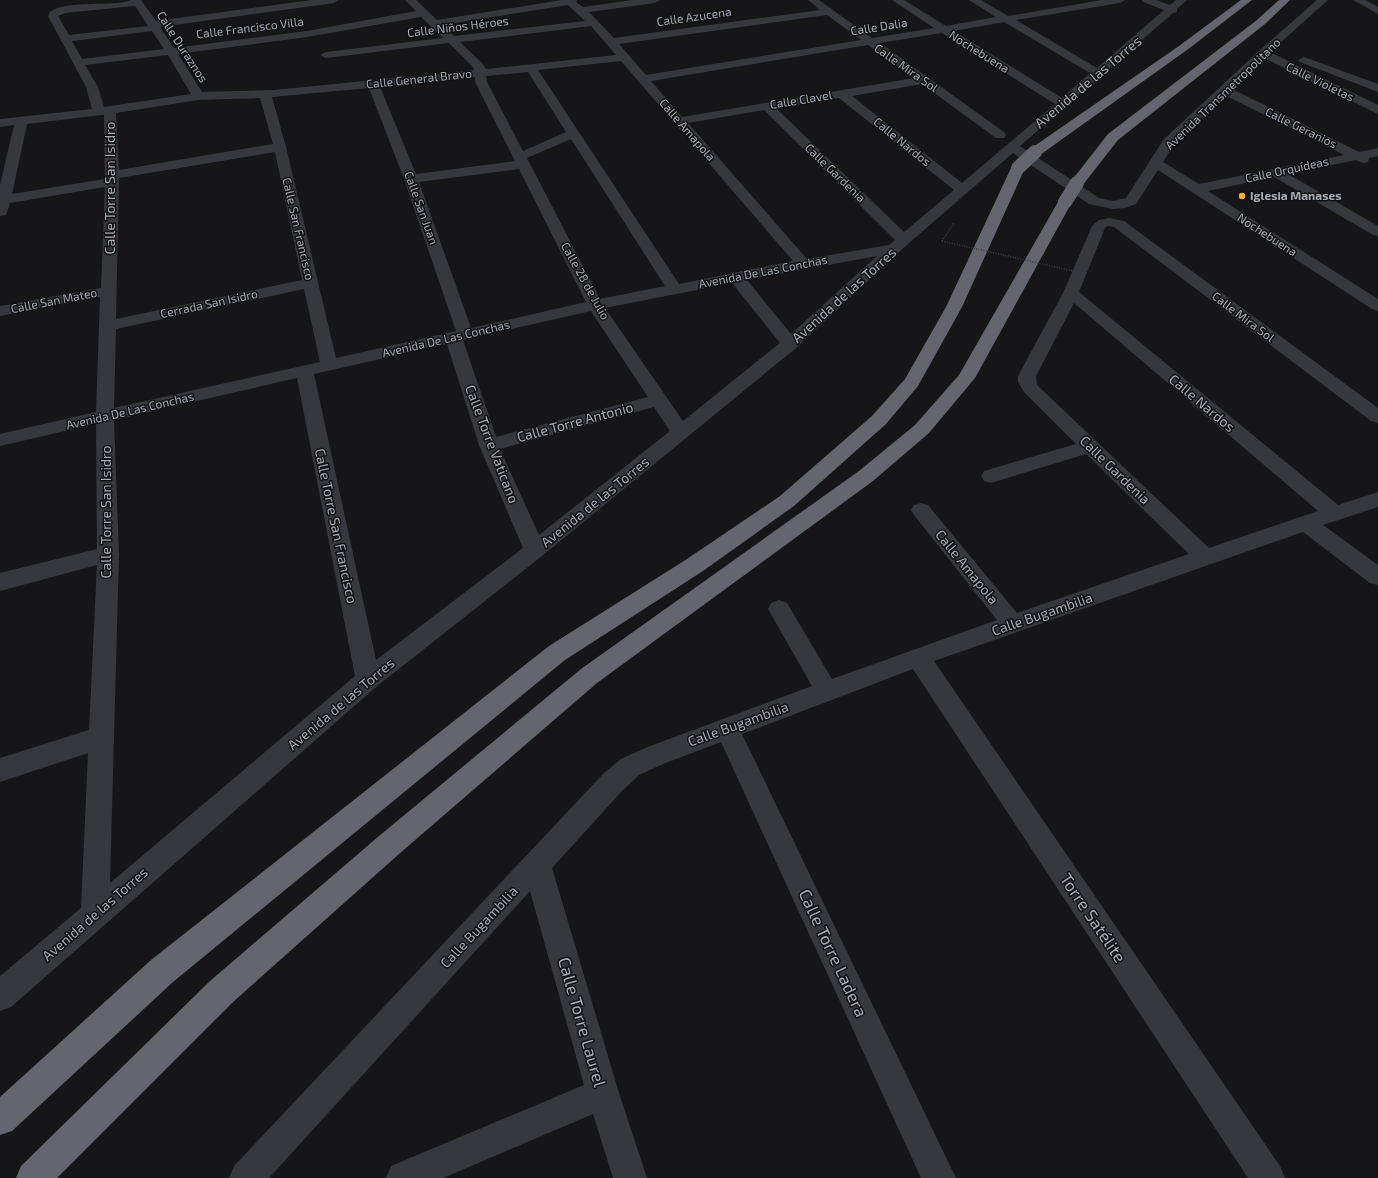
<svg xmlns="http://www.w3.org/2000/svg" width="1378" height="1178" viewBox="0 0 1378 1178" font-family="'Exo 2',sans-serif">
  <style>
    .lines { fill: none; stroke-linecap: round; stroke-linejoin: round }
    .path { stroke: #3d3f44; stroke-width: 1.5; stroke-dasharray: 1 1.5; stroke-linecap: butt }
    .minor { fill: #37383d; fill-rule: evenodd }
    .highway { fill: #63666e; fill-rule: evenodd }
    .path-bridge { stroke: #3d3f44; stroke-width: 1.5; stroke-dasharray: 1 1.5; stroke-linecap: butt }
    .highway-bridge { stroke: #63666e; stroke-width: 14 }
    .poi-dot { fill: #f2b134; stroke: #111113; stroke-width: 1.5 }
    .labels { text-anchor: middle; stroke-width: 3; stroke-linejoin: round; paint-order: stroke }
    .far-street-label { font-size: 12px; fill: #a8adb8; stroke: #111113 }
    .far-poi-label { font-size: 12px; font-weight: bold; fill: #a8adb8; stroke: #111113; text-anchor: start }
    .street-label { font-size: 14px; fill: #a8adb8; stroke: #111113 }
    .near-street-label { font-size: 17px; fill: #a8adb8; stroke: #111113 }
  </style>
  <rect width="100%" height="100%" fill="#161618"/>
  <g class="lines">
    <path class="path" d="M942 241 954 223"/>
    <path class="minor" d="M131 0H141L156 21 312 0H339L334 3 160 27 174 48 307 31 416 11 405 0H416L437 20 562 0H577L576 2 583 7 633 0H660L655 3 589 12 614 38 820 10 808 0H819L872 38 934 28 892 0H904L946 26 996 17 969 0H981L1008 16 1102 0H1125L1120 3 1016 20 1097 68 1164 10 1143 2 1142 0H1156L1170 5 1176 0H1187L1177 9V12L1173 13 1020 146 1099 198 1113 201 1126 198 1164 139 1259 51 1317 0H1328L1270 52 1378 105V114L1264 58 1232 89 1359 152 1378 148V156L1369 158 1368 162 1363 163 1356 160 1288 174 1378 226V236L1373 235 1274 177 1208 191 1378 299V311L1372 309 1158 170 1136 204 1125 208 1113 209 1089 204 1013 153 909 243 796 348 542 556 376 687 11 1007 0 1011V976L81 908 88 753 0 782V758L89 730 97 565 0 591V573L97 549 96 424 0 446V434L96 412 100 297 0 316V306L101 288 105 187 10 203 6 215 0 216V185L14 125 0 127V119L92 109 86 87 48 16C49 14 49 12 51 11 67 0 114 7 131 0ZM568 5 585 21 454 36 442 25ZM135 6 148 26 69 35 58 16 65 13ZM827 15 861 40 646 75 619 44ZM421 17 443 38 326 52 320 55 326 58 449 43 473 67 474 70 274 90 202 92 178 54 307 37ZM1004 22 1090 73 1062 98 954 31ZM591 26 616 55 486 69 482 63 460 42ZM152 31 164 49 82 59 72 41ZM942 33 1055 104 962 183 852 96 922 84 996 138H1004L1006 135 1004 132 880 43ZM868 45 914 78 682 117 651 81ZM168 55 191 94 104 107 98 87 85 65ZM621 61 793 261 679 284 538 70ZM528 72 566 132 523 151 487 82 486 76ZM475 77V82L515 161 416 174 380 87ZM369 88 404 179 456 331 336 358 286 147 272 97ZM1225 95 1344 155 1199 184 1163 162 1174 144ZM260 98 273 144 119 170 116 113 198 100ZM839 98 954 190 904 232 776 108ZM764 110 895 240 889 245 807 259 688 123ZM101 115H104L105 179 12 194 27 124ZM571 139 665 286 600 299 527 158ZM275 152 302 280 116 319 119 178ZM519 169 586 302 471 328 419 182ZM877 256 791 334 747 280ZM732 283 780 343 683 421 605 308ZM304 289 320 362 114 408 116 329ZM591 311 648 397 496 437 463 340ZM447 344 479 445 523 548 376 660 314 374ZM297 378 355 676 110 883 119 554 114 420ZM654 407 670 431 539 535 500 449Z
      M1353 0H1365L1378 7V14Z
      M1304 57 1378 84V92L1300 62 1298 60Z
      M1109 218 1124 221 1378 408V423L1371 421 1114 227 1108 226 1105 228 1079 292 1338 505 1378 492V507L1323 525 1378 565V585L1370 583 1303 532 934 661 1280 1166 1285 1178H1248L913 669 742 734 956 1178H921L721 742 663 764 639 775 622 791 552 868 619 1093 647 1178H613L593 1114 443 1178H386L391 1166 584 1085 530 891 269 1178H229L234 1166 604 773 621 759 645 748 812 686 768 609 771 603 779 600 787 603 832 679 997 620 914 515 911 510 914 505 921 503 928 505 1017 613 1189 554 1086 454 991 483 984 481 981 476 984 471 1076 444 1024 392 1018 382V376L1063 293 1092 226 1099 220ZM1074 303 1318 511 1209 548 1037 385 1036 376Z"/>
    <path class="highway" d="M1241 0H1252L1187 50 1040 155H1030L1028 152 1030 149 1179 46Z
      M1279 0H1290L1265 24 1118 140 1082 186 1077 187 1072 186 1070 183 1072 180 1108 134 1257 20Z
      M1018 164 1023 165 1025 168 962 307 918 386 886 424 794 506 703 571 565 660 173 982 12 1131 0 1135V1097L151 960 549 646 687 559 780 496 872 416 905 379 946 307 1011 168 1013 165Z
      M1065 198 1070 199 1072 202 975 378 929 433 873 481 597 683 399 854 232 1003 57 1178H16L21 1166 210 981 379 836 581 669 859 471 915 425 959 375 1058 202 1060 199Z"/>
    <path class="path-bridge" d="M942 241 1073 271"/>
    <path class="highway-bridge" d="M1018 168 1035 152
      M1065 202 1077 183"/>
  </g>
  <circle class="poi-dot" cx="1242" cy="196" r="4"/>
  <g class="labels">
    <g class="far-street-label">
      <text transform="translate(694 17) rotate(-8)" y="4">Calle Azucena</text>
      <text transform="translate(458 27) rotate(-7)" y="4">Calle Niños Héroes</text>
      <text transform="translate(879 27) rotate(-9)" y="4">Calle Dalia</text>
      <text transform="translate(250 28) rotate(-7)" y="4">Calle Francisco Villa</text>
      <text transform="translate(182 47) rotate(57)" y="4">Calle Duraznos</text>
      <text transform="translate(979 52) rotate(32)" y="4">Nochebuena</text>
      <text transform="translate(906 68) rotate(35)" y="4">Calle Mira Sol</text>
      <text transform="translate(419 79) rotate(-6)" y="4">Calle General Bravo</text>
      <text transform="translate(1320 82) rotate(26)" y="4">Calle Violetas</text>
      <text transform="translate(1223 94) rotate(-44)" y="4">Avenida Transmetropolitano</text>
      <text transform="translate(801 100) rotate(-9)" y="4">Calle Clavel</text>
      <text transform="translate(1301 128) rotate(26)" y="4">Calle Geranios</text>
      <text transform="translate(687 130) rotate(49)" y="4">Calle Amapola</text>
      <text transform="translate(902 142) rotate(39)" y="4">Calle Nardos</text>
      <text transform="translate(1287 170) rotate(-12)" y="4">Calle Orquídeas</text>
      <text transform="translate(835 173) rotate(44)" y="4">Calle Gardenia</text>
      <text transform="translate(421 208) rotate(70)" y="4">Calle San Juan</text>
      <text transform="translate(298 229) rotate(77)" y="4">Calle San Francisco</text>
      <text transform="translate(1267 235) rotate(33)" y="4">Nochebuena</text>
      <text transform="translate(763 272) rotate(-11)" y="4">Avenida De Las Conchas</text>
      <text transform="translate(585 281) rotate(61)" y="4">Calle 28 de Julio</text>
      <text transform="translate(54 301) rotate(-11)" y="4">Calle San Mateo</text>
      <text transform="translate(209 304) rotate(-12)" y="4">Cerrada San Isidro</text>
      <text transform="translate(1243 317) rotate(37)" y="4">Calle Mira Sol</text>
      <text transform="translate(446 339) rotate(-13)" y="4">Avenida De Las Conchas</text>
      <text transform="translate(130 411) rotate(-13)" y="4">Avenida De Las Conchas</text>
    </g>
    <g class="far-poi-label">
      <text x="1250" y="200">Iglesia Manases</text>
    </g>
    <g class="street-label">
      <text transform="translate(1088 82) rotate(-40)" y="5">Avenida de las Torres</text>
      <text transform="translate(110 188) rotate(-90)" y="5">Calle Torre San Isidro</text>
      <text transform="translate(844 295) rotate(-42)" y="5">Avenida de las Torres</text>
      <text transform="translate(1202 403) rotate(40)" y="5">Calle Nardos</text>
      <text transform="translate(575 422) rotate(-15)" y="5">Calle Torre Antonio</text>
      <text transform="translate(492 444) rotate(69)" y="5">Calle Torre Vaticano</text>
      <text transform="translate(1115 470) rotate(44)" y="5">Calle Gardenia</text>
      <text transform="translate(595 502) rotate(-39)" y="5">Avenida de las Torres</text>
      <text transform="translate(106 512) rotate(-90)" y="5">Calle Torre San Isidro</text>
      <text transform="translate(336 526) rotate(78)" y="5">Calle Torre San Francisco</text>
      <text transform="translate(967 567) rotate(51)" y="5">Calle Amapola</text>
      <text transform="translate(1042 614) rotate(-19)" y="5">Calle Bugambilia</text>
      <text transform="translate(341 704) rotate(-40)" y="5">Avenida de las Torres</text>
      <text transform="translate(738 724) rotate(-20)" y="5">Calle Bugambilia</text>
      <text transform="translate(95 914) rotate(-41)" y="5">Avenida de las Torres</text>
      <text transform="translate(479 927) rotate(-47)" y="5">Calle Bugambilia</text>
    </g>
    <g class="near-street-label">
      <text transform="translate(1093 918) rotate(56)" y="6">Torre Satélite</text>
      <text transform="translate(833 953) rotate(65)" y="6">Calle Torre Ladera</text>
      <text transform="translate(582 1022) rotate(74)" y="6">Calle Torre Laurel</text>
    </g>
  </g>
</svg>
